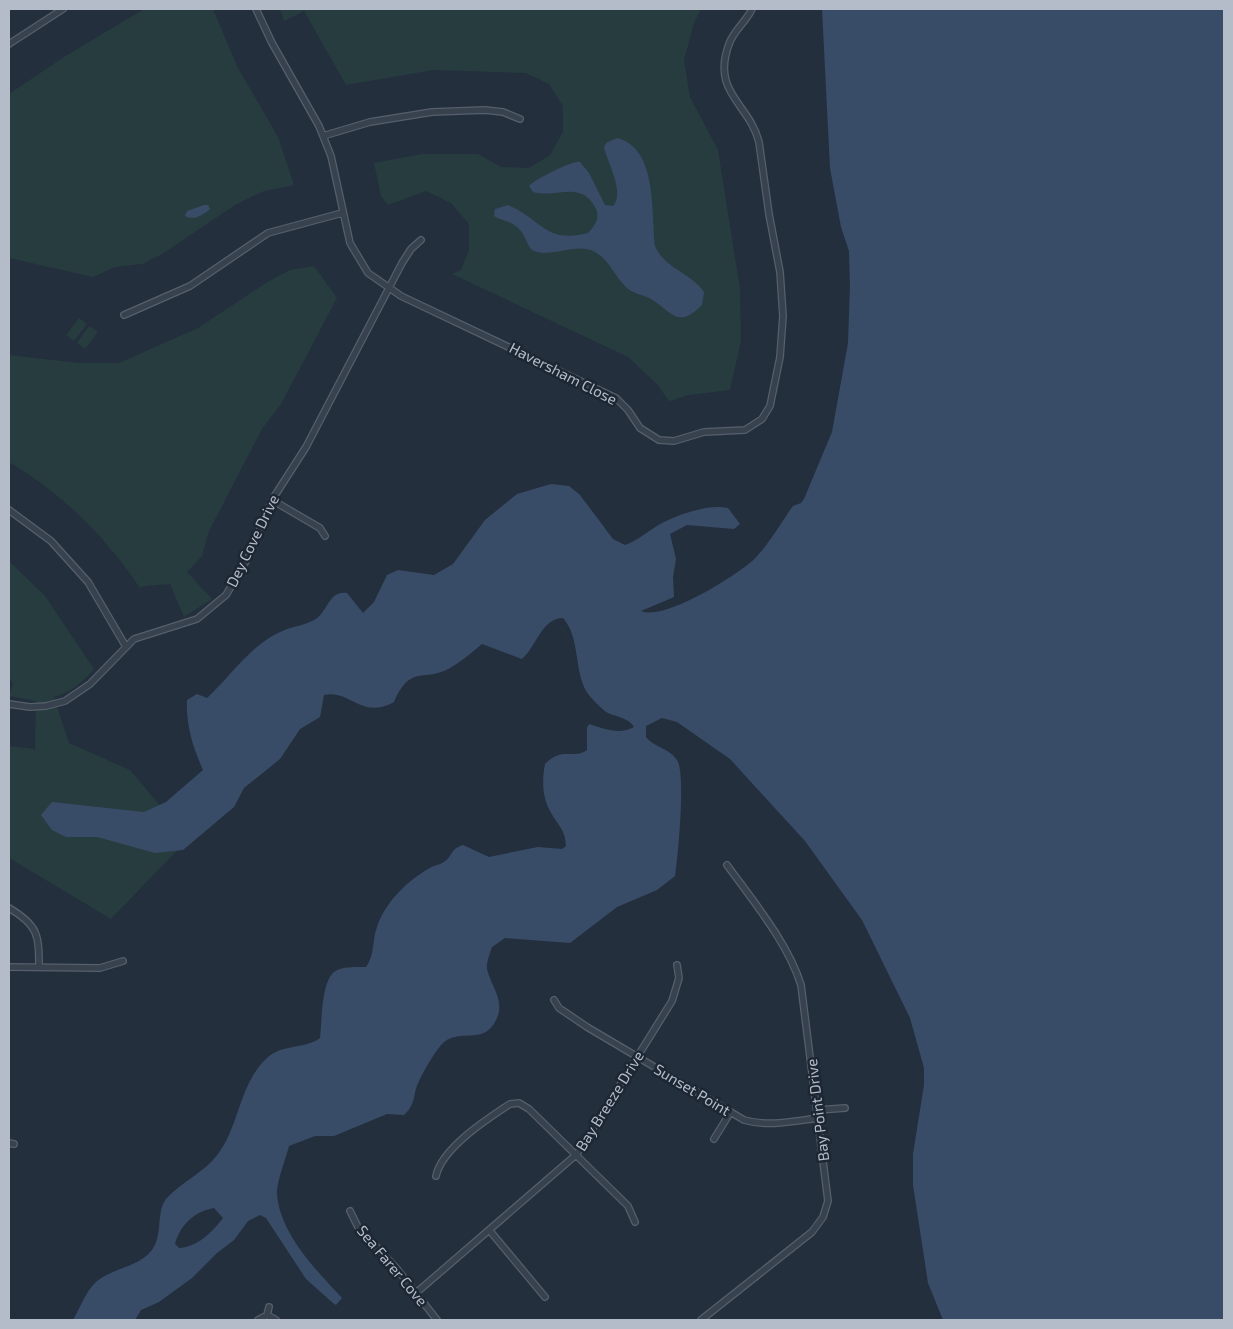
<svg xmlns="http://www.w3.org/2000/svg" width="1233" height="1329" viewBox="0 0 1233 1329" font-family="'Exo 2',sans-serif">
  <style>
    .green { fill: #263c3f }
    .water { fill: #394c67; fill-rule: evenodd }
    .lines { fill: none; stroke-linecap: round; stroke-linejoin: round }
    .street-casing { stroke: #565f6c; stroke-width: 8 }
    .street { stroke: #38414e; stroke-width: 5.5 }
    .labels { text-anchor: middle; stroke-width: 5; stroke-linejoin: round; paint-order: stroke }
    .street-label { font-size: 15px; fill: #b4bcc9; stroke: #1d2633 }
  </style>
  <rect width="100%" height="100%" fill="#242f3e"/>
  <path class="green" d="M144 9H213L237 66 278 137 294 185 264 191 235 205 162 254 142 264 115 267 93 277 9 258V94L64 57Z
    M280 9H701L694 23 684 60 690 97 718 150 740 289 741 341 730 390 689 395 669 401 657 384 628 357 452 274 461 270 469 250V224L451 203 426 191 388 205 381 196 374 163 422 154H478L501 167 529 168 550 155 563 132V106L549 84 526 73 433 70 346 85 304 11 284 21Z
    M314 266 337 298 281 404 262 429 209 531 202 556 187 572 212 599 184 617 170 584 145 586 140 588C105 536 64 495 9 462V355L79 363H119L198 328 269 281 290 270Z
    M79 318 87 324 74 341 66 335Z
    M89 326 98 332 85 349 77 343Z
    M9 561 45 596 94 669C82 683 71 692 54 697L69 743 130 770 188 839 111 919 9 858V746L35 749 36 701 9 696 13 684 9 677Z"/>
  <path class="water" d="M822 9H1224V1320H943L928 1283 913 1185V1154L924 1085V1068L910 1018 862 920 805 841 730 759 677 722 662 718 646 726V737C655 748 669 748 677 760 686 773 678 857 675 876L657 890 617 907 570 943 505 938 492 947C490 953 486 963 487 969 491 987 506 1001 496 1020 483 1047 458 1026 441 1045 433 1055 424 1070 419 1081 412 1095 417 1103 404 1115L387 1114 334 1136H315L289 1146C286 1158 276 1183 277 1195 281 1235 316 1270 342 1298L336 1305 333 1303 306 1279 266 1218 260 1215 248 1221 234 1240 217 1253 192 1278 159 1302 141 1310 135 1320H73C82 1305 87 1286 103 1277 120 1267 139 1266 152 1250 163 1235 156 1212 166 1199 181 1182 204 1173 218 1154 240 1125 239 1083 268 1057 284 1044 305 1049 320 1038 322 1022 321 983 334 972 342 966 356 967 366 967 375 955 372 940 377 927 385 902 408 880 430 868 434 865 440 865 444 862 453 856 450 849 463 845L489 857 538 847 562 849 566 846C565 828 558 826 550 811 542 796 542 780 545 764 562 746 573 760 587 750V728L589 724C604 729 620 735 634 727 629 718 617 717 608 713 601 709 590 697 586 691 574 668 580 637 563 618 542 618 536 647 522 659L482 644C472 652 462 661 450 668 424 683 411 663 394 702 361 720 350 689 324 695L320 717 300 729 280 759 244 788 234 807 183 850 155 853 97 837H66L52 830 41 815 52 802 144 812 166 802 203 770C193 747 186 727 187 700L197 694 207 698C230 677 248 648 278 633 289 627 303 626 314 620 328 613 328 590 347 593L363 613 374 602 387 575 398 570 434 575 453 564 485 520 517 494 551 484 569 486 580 495 613 539 625 545C639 540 649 530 662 523 680 514 708 504 728 508L740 524 734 529 687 525 670 534 676 559 673 577 674 597 641 611C664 621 732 578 751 562 765 551 782 521 793 506L801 503 804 499 832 432 848 343 850 286 849 251 841 227 830 168ZM214 1208 223 1218C212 1232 198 1247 179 1248L175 1244C180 1225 195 1211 214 1208Z
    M617 138C658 148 651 214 655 246 664 268 691 273 704 292L702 305C678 329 673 313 651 299 642 294 632 294 625 286 614 275 609 260 595 252 577 242 553 258 534 251 527 248 526 234 517 227 509 220 502 221 494 216L495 209 508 205C543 220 545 244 588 233 595 226 600 218 596 209 581 179 557 199 533 192L529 186C534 180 573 160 580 162L589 173 605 205 613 206C625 193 608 163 604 148L606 143Z
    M204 205H208L210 209C204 215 193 221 185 216L187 211Z"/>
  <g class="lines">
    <defs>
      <path id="street" d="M256 9 272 43 319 126 331 156 350 243 368 273 401 296 616 398 628 410 640 428 659 440 674 441 704 432 745 430 762 419 770 406 780 357 783 316 780 272 769 214 759 142C749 103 711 93 729 44 734 30 746 22 752 9
        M9 44 63 9
        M323 136 370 122 432 112 485 110 503 112 520 119
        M124 315 190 286 268 233 342 213
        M272 500 320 528 325 536
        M9 510 51 541 88 582 125 645
        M9 704 30 707 46 706 65 701 90 684 134 639 197 619 226 595 249 556 272 500 306 447 402 263 411 249 421 240
        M9 908C38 925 39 935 39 967
        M9 967 100 968 123 961
        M554 1000 559 1008 587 1027 744 1120C768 1127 794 1121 819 1118
        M818 1110 845 1108
        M714 1139 730 1113
        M9 1143 14 1144
        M436 1176C442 1148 487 1119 510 1104L519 1103 529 1109 628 1206 635 1222
        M350 1211 358 1227 397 1269 437 1320
        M490 1231 545 1297
        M416 1293 577 1154 672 1001 679 978 677 965
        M267 1315 269 1307
        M258 1320 267 1315 276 1320
        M701 1320 812 1232 823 1217 828 1201 801 985C788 943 753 901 727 865"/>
    </defs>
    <use href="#street" class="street-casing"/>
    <use href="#street" class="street"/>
  </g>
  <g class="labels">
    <g class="street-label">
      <text transform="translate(563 374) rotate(27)" y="5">Haversham Close</text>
      <text transform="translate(253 541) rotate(-64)" y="5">Dey Cove Drive</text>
      <text transform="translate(692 1090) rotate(31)" y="5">Sunset Point</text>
      <text transform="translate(610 1101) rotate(-58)" y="5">Bay Breeze Drive</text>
      <text transform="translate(818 1110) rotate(-97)" y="5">Bay Point Drive</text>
      <text transform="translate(392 1266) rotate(50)" y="5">Sea Farer Cove</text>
    </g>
  </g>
  <rect width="1233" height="1329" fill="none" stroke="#b4bcc9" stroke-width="20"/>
</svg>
